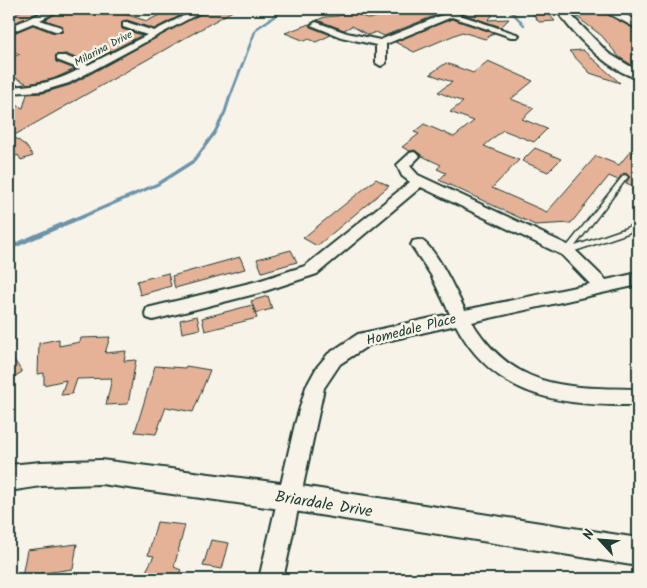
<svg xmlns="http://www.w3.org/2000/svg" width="647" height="588" viewBox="0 0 647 588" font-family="Kalam,sans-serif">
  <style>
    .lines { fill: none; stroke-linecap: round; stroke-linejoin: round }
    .stream-far2 { stroke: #6b94aa; stroke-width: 2.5 }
    .stream-far1 { stroke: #6b94aa; stroke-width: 3 }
    .stream { stroke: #6b94aa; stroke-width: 4.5 }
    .building { fill: #e5b297; stroke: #1f3d34 }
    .service-casing { stroke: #1f3d34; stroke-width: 3 }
    .minor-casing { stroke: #1f3d34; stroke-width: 4 }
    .tertiary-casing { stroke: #1f3d34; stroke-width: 4 }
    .service { fill: #f7f3e8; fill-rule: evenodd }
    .minor { fill: #f7f3e8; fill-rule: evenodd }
    .tertiary { fill: #f7f3e8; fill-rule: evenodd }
    .labels { text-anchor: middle; stroke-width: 5; stroke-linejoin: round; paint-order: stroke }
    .far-street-label { font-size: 11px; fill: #1f3d34; stroke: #f7f3e8 }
    .street-label { font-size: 14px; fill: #1f3d34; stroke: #f7f3e8 }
    .near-street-label { font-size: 16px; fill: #1f3d34; stroke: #f7f3e8 }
  </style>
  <rect width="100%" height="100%" fill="#f7f3e8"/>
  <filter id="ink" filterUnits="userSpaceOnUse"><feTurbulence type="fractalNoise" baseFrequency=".02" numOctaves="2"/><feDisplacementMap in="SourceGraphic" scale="10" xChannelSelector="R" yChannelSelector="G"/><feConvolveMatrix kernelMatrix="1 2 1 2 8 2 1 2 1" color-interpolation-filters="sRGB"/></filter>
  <g filter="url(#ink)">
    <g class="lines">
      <path class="stream-far2" d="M509 9 524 25
        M230 97 256 29 285 9"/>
      <path class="stream-far1" d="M70 222 158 184 194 161 215 132 225 112 230 96"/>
      <path class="stream" d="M9 248 73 220"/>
    </g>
    <path class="building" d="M25 9H47L9 25V16Z
      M64 9H120L121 13 147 21 172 9H193L154 29 127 20 122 21V29L142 35 88 63 66 54 56 55V62L75 69 53 79 28 84 16 78 9 82V59L20 54 9 50V35L33 25 54 33 62 32 63 26 45 20Z
      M209 9H236L13 136 26 146 33 156 21 160 18 155 14 157 9 149V102L23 108 27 94 43 93 70 85Z
      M403 9H446L444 12 384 36 376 32 368 35 352 26 344 30 317 20 325 17 337 16 352 12 369 19Z
      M458 9H492L490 14 493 15 488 20 509 19 501 27 457 12Z
      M529 9H544L555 21 539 22Z
      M578 12 606 14 635 29 638 33V69L619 57 602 36 576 16H581Z
      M452 19 494 33 485 39 462 32 414 52 395 42Z
      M309 24 310 27 331 35 316 42 309 39 305 41 285 33Z
      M583 50 584 51 620 83 590 73 569 51Z
      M488 61 533 81 511 99 534 108 522 119 547 129 534 142 503 130 484 146 519 160 492 188 547 212 596 156 619 165 638 142V150L633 152 634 156 638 158V188L626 183 630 177 626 173 622 174 618 180 609 176 571 223 535 225 439 180 446 173 437 169 441 165 422 156 415 150 410 151 402 147 419 134 414 132 424 124 454 137 474 121 450 112 463 102 438 92 452 82 430 74 446 63 473 73Z
      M535 148 561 159 548 172 522 161Z
      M376 179 389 186 317 246 303 238Z
      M291 250 297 262 262 272 257 259Z
      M240 257 245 269 175 288 172 276Z
      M168 273 171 286 140 295 137 281Z
      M268 296 272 309 256 313 251 301Z
      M252 305 257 318 205 331 202 318Z
      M197 316 200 329 182 333 180 320Z
      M110 337 105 353 126 351 124 361 136 360 128 404 106 405 112 378 77 379 72 394 61 395 66 380 44 385V373L38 374 39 343 59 339V346L80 342 81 338Z
      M9 352 22 372 9 380Z
      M155 366 185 368 186 366 210 370 193 412 166 407 156 434 135 432Z
      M157 522 185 525 174 567 181 570 177 579H160L145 573 154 556 148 555Z
      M211 540 229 543 222 569 203 566Z
      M77 544 73 569 22 576 27 550Z"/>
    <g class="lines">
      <defs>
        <path id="service" d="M635 152H638V156L635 154Z
          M625 175 628 177 627 178 575 246 624 229 638 222V227L628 233 569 253H565L564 251 565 249 623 176Z"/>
        <path id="minor" d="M51 9H62L40 20 61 27V31H55L33 23 9 33V27Z
          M197 9H207L69 83 42 91 9 93V87C39 85 53 83 80 69L57 60V56H65L88 65 147 35 123 27V23L126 22 154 31Z
          M448 9H456L454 13 519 35 517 37H511L452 17 386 44V63L381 66 376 63V45L341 37 311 25 316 22 347 33 380 40 445 14Z
          M556 9H565L608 53 638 71V78C609 72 571 33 556 9Z
          M600 9C614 9 626 13 638 22V29Z
          M414 152 420 156 410 166 418 175 572 247 606 280 638 273V285L472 322C514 390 566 388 638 389V405C563 406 495 399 456 325L369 345 340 364 324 388 283 579H259L295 424 306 387 317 367 328 354 358 334 450 314 431 275 411 245 413 241C417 240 420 239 424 242 439 254 456 292 465 310L590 284 562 255 421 187 317 274 259 293 153 320 147 318 145 313 147 308 258 281 305 266 410 182 402 176 397 165 410 153Z"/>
        <path id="tertiary" d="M101 460 288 484 638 538V566L288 510 136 489 101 484 41 486 9 491V465L41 462Z"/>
      </defs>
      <use href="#service" class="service-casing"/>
      <use href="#minor" class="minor-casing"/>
      <use href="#tertiary" class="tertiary-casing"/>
      <use href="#service" class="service"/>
      <use href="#minor" class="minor"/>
      <use href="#tertiary" class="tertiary"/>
    </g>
  </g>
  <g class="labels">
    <g class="far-street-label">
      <text transform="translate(103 48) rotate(-28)" y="4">Milarina Drive</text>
    </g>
    <g class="street-label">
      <text transform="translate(411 329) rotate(-14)" y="5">Homedale Place</text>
    </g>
    <g class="near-street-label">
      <text transform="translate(324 503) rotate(9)" y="6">Briardale Drive</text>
    </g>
  </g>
  <rect width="647" height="588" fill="none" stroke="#f7f3e8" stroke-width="30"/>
  <rect x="15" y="15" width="617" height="558" fill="none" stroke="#1f3d34" stroke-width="2" filter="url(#ink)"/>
  <g transform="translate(600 540) rotate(296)" stroke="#f7f3e8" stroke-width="4" paint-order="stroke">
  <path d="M0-4L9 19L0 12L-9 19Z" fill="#1f3d34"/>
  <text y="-8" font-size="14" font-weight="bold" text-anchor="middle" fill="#1f3d34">N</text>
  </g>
</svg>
